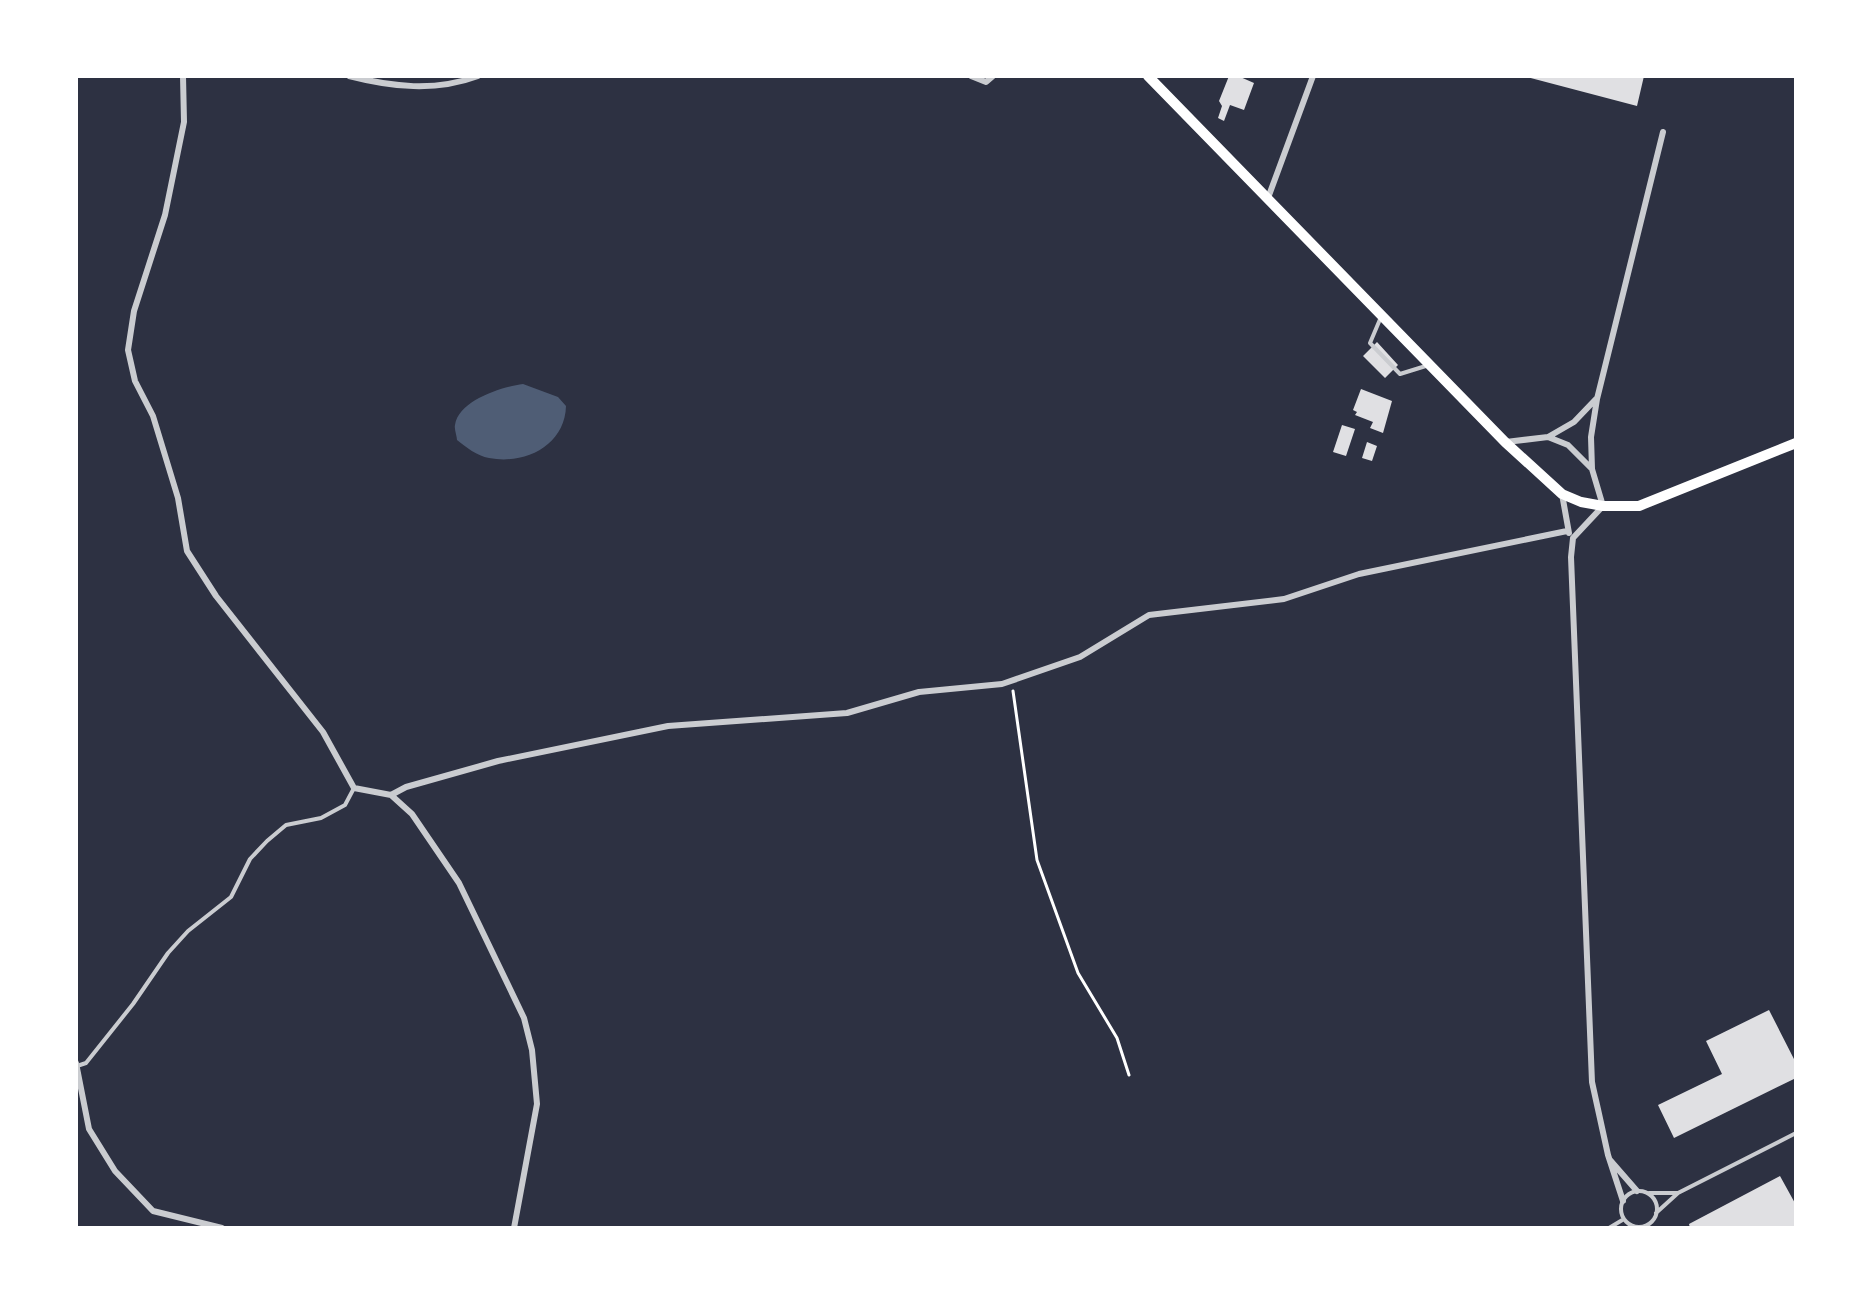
<svg xmlns="http://www.w3.org/2000/svg" width="1872" height="1304" viewBox="0 0 1872 1304" font-family="Quicksand,sans-serif">
  <style>
    .water { fill: #4f5d75 }
    .building { fill: #e0e0e3 }
    .lines { fill: none; stroke-linecap: round; stroke-linejoin: round }
    .path { stroke: #fff; stroke-width: 3 }
    .service { stroke: #caccd0; stroke-width: 4 }
    .minor { stroke: #caccd0; stroke-width: 6 }
    .primary { stroke: #fff; stroke-width: 10 }
  </style>
  <rect width="100%" height="100%" fill="#2d3142"/>
  <path class="water" d="M523 384 558 397 566 406C565 445 526 465 489 458 477 456 466 447 457 440 457 436 454 429 455 425 459 400 502 387 523 384Z"/>
  <path class="building" d="M1229 76H1238L1254 83 1244 110 1230 105 1224 121 1218 118 1222 106 1219 101Z
    M1523 76H1644L1637 106Z
    M1377 342 1398 365 1385 378 1363 356Z
    M1361 389 1392 401 1383 433 1370 428 1373 422 1355 415 1357 412 1353 410Z
    M1342 425 1355 429 1346 456 1333 452Z
    M1367 442 1377 446 1372 461 1362 458Z
    M1769 1010 1796 1063V1078L1674 1138 1658 1105 1722 1074 1706 1041Z
    M1780 1176 1796 1205V1228H1690L1689 1224Z"/>
  <g class="lines">
    <path class="path" d="M1013 691 1037 860 1078 973 1117 1038 1129 1075"/>
    <path class="service" d="M1381 317 1370 343 1400 374 1429 365
      M77 1066 86 1063 133 1004 168 953 188 931 231 897 250 859 267 841 286 825 321 818 345 805 354 788
      M1621 1209a18 18 0 1 1 36 0a18 18 0 1 1-36 0Z
      M1649 1193H1677
      M1656 1213 1678 1193 1796 1133
      M1609 1228 1624 1219"/>
    <path class="minor" d="M183 76 184 122 165 215 134 311 128 350 135 381 153 416 178 498 187 551 216 596 323 732 354 788 391 795 412 814 459 883 524 1018 532 1050 537 1104 514 1228
      M349 76C392 87 435 92 478 76
      M971 76 986 82 993 76
      M1268 198 1313 76
      M1548 437 1568 445 1591 468
      M1506 442 1548 437 1574 422 1596 399
      M1562 494 1569 533
      M391 795 406 787 498 761 668 726 847 713 919 692 1002 684 1080 657 1149 615 1284 599 1359 574 1567 531
      M76 1063 89 1129 115 1171 153 1211 222 1228
      M1610 1160 1637 1191
      M1623 1201 1608 1155 1592 1082 1571 557 1573 538 1603 506 1592 469 1591 437 1597 399 1663 132"/>
    <path class="primary" d="M1148 76 1505 442 1562 494 1581 502 1603 506H1639L1796 443"/>
  </g>
  <rect width="1872" height="1304" fill="none" stroke="#ffffff" stroke-width="156"/>
</svg>
